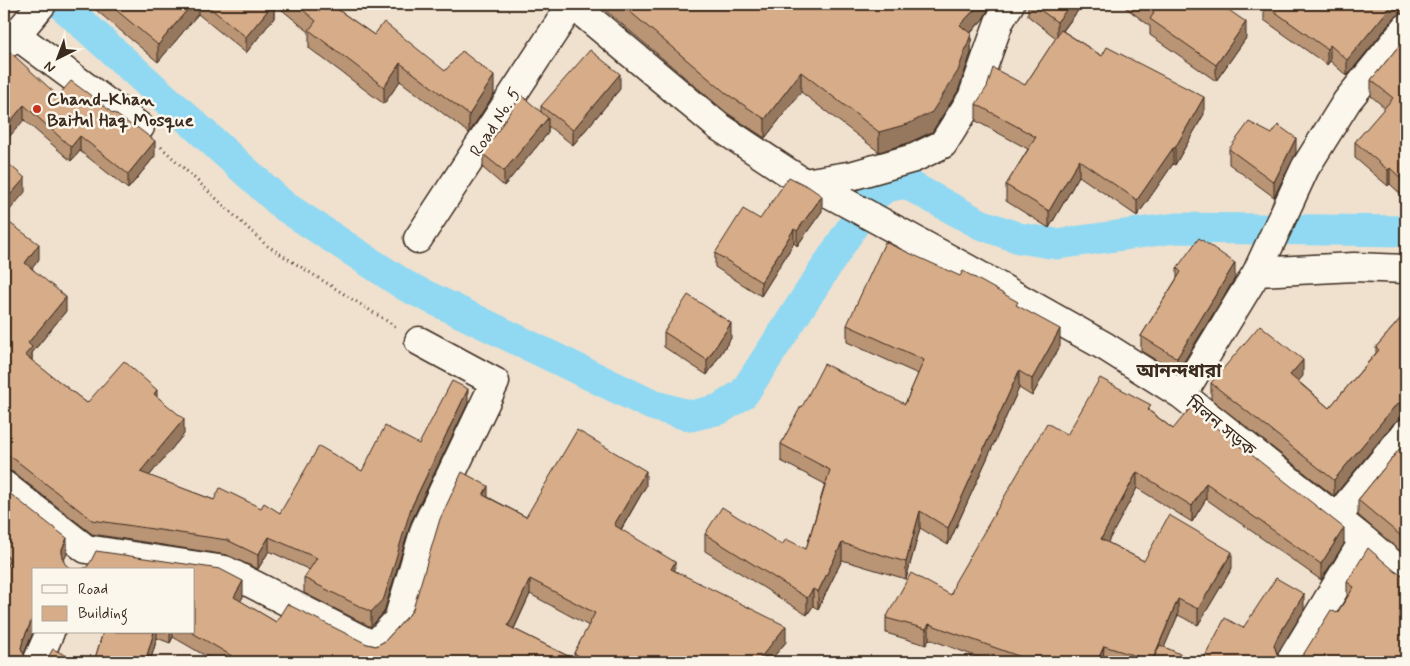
<svg xmlns="http://www.w3.org/2000/svg" width="1410" height="666" viewBox="0 0 1410 666" font-family="Mynerve,'Noto Sans Bengali',sans-serif">
  <style>
    .lines { fill: none; stroke-linecap: round; stroke-linejoin: round }
    .canal { stroke: #91d9f2; stroke-width: 31 }
    .minor-casing { stroke: #3b2a1e; stroke-width: 31 }
    .path { stroke: #3b2a1e; stroke-width: 3; stroke-dasharray: 1 4; stroke-linecap: butt }
    .minor { stroke: #fbf7ec; stroke-width: 28 }
    .wall { fill: #b99475; stroke: #3b2a1e; fill-rule: evenodd }
    .shaded-wall { fill: #96785f; stroke: #3b2a1e }
    .building { fill: #d7ac88; stroke: #3b2a1e }
    .poi-dot { fill: #c8321e; stroke: #fbf7ec; stroke-width: 2 }
    .labels { text-anchor: middle; stroke-width: 5; stroke-linejoin: round; paint-order: stroke }
    .poi-label { font-size: 18px; font-weight: bold; fill: #3b2a1e; stroke: #fbf7ec; text-anchor: start }
    .street-label { font-size: 18px; fill: #3b2a1e; stroke: #fbf7ec }
    .neighbourhood-label { font-size: 19px; font-weight: bold; fill: #3b2a1e; stroke: #fbf7ec }
  </style>
  <rect width="100%" height="100%" fill="#f0e0ce"/>
  <filter id="ink" filterUnits="userSpaceOnUse"><feTurbulence type="fractalNoise" baseFrequency=".02" numOctaves="2"/><feDisplacementMap in="SourceGraphic" scale="10" xChannelSelector="R" yChannelSelector="G"/><feConvolveMatrix kernelMatrix="1 2 1 2 8 2 1 2 1" color-interpolation-filters="sRGB"/></filter>
  <g filter="url(#ink)">
    <g class="lines">
      <path class="canal" d="M61 4 284 206 406 286 652 405 691 416 720 409 744 393 871 198 886 187 905 183 980 224 1019 238 1057 244 1176 228 1406 231"/>
      <defs>
        <path id="minor" d="M572 4 718 126 804 183 830 194 968 269 1106 347 1182 395 1364 540 1406 576
          M16 35 140 127
          M4 46 16 35 42 4
          M804 183 854 175 914 158 943 144 972 98 999 22 1010 4
          M418 239 572 4
          M1257 272 1354 267 1406 269
          M1182 395 1257 272 1305 168 1347 101 1406 28
          M4 485 86 549 225 570 374 646 398 620 425 529 495 382 419 341
          M1336 518 1406 433
          M37 662 50 632
          M1290 662 1364 540"/>
      </defs>
      <use href="#minor" class="minor-casing"/>
      <path class="path" d="M161 147 266 245 395 326"/>
      <use href="#minor" class="minor"/>
    </g>
    <path class="wall" d="M90 4H274V18L246 53 198 14 158 62 90 5Z
      M276 4H330L374 35 445 71 494 94 469 133 400 81 384 104 309 48V32L276 5Z
      M598 4H991V5L983 19 971 33V53L958 91 932 132 908 143 879 152 801 92 765 138 727 113Z
      M1028 4H1083L1063 31 1102 56 1204 114 1175 165 1173 164 1137 216 1079 176 1049 228 1006 201V185L1028 149 976 121V104L1025 85 1056 38 1028 16Z
      M1121 4H1220L1246 38 1216 81 1150 35V26Z
      M1264 4H1406V13L1400 14 1394 18 1347 76 1330 61 1327 65 1264 20Z
      M1406 37V199L1390 184 1388 186 1355 158V142L1385 108 1371 96V80Z
      M4 57 58 96 155 156 128 189 80 151 71 161 24 120Z
      M620 89 573 145 548 126V133L504 186 483 168V154L541 112V106Z
      M1229 149 1296 153 1274 197 1229 164Z
      M822 211 797 246 794 243 761 296 715 267V253L760 219Z
      M4 219 39 259 32 268 66 311 32 353V361L87 403 157 397 184 434 149 476 214 500 261 508 280 513 362 471 419 444 468 403 411 522 384 612 371 627 304 593V578L310 570 269 551 258 569 227 555 92 534 13 472 6 470H4Z
      M1177 268 1235 278 1177 373 1141 351V336L1177 278Z
      M1018 306 1060 346 1032 396 1019 388 948 545 920 528 906 579 842 560 818 609 813 606 807 615 705 551V534L806 549 825 484 781 461V444L802 407 905 404 918 374 847 342V325Z
      M1406 312V418H1401L1394 423 1334 496 1211 399V383L1303 376 1298 381 1329 408 1376 353V347Z
      M664 332 731 338 707 375 664 347Z
      M1151 412 1173 429 1344 544 1321 580 1206 499 1192 522 1137 488 1107 542 1144 561 1232 568 1198 625 1178 615 1164 647 1197 662H991L929 639 926 645 886 633V618L951 595 1067 435Z
      M1406 441V556L1358 515V500Z
      M646 486 621 530 675 571 786 642 769 662H216L173 637 170 643 157 638 150 662H94L103 632H194L243 597 240 601 276 622 367 644 376 646 385 641 409 615 488 497 526 517ZM530 594 589 626 574 653V659L514 629Z
      M4 489 67 554 34 570 24 654V655L30 660 39 662H79H4L5 570H4Z
      M1396 572 1403 575 1406 662H1202L1243 628 1304 610 1277 654 1282 660 1289 662 1297 660 1303 655 1337 613 1347 598V582Z"/>
    <path class="shaded-wall" d="M5 4V24L4 25V5Z
      M192 4H198V14L158 62V45Z
      M273 4H274V18L246 53V37Z
      M980 4H991V5L983 19 960 44V25Z
      M1071 4H1083L1057 38V22Z
      M1393 4H1400V14L1394 18 1347 76V60Z
      M1246 22V38L1216 81V65Z
      M971 34V53L958 91 932 132 908 143 879 152V132Z
      M1330 45V61L1327 65V49Z
      M400 63V81L384 104V87Z
      M801 72V92L765 138V119Z
      M620 74V89L573 145V130Z
      M494 76V94L469 133V115Z
      M1204 97V114L1175 165V148Z
      M24 105V120L4 143V129Z
      M548 118V133L504 186V171Z
      M80 136V151L71 161V147Z
      M1296 138V153L1274 197V182Z
      M155 141V156L128 189V174Z
      M1173 148V164L1137 216V200Z
      M1079 160V176L1049 228V211Z
      M1390 168V184L1388 186V170Z
      M25 178V192L4 217V202Z
      M822 196V211L797 246V231Z
      M794 229V243L761 296V282Z
      M39 244V259L25 278V263Z
      M1235 263V278L1177 373V358Z
      M66 297V311L32 353V362L25 355 28 343Z
      M731 323V338L707 375V360Z
      M1060 329V346L1032 396V379Z
      M1303 360V376L1290 391V375Z
      M1019 371V388L948 545V528Z
      M468 389V403L411 522 384 612 371 627V612L411 508Z
      M157 390V404L154 394Z
      M1401 402V418L1394 423 1334 496V480L1394 407Z
      M184 419V434L140 487V472Z
      M646 471V486L614 541V525Z
      M1137 472V488L1101 555V539Z
      M1206 483V499L1192 522V506Z
      M488 486V501L483 495Z
      M920 511V528L906 579V562Z
      M1344 528V544L1321 580V564Z
      M269 537V551L258 569V555Z
      M67 538V554L62 564V549Z
      M842 543V560L818 609V592Z
      M1232 552V568L1198 625V609Z
      M675 562V578L671 569Z
      M530 579V594L508 641V626Z
      M243 581V597L234 612V597Z
      M813 589V606L807 615V598Z
      M1304 594V610L1277 654 1274 645 1277 638Z
      M1178 599V615L1158 662H1152Z
      M34 615V630L23 656 21 648 23 640Z
      M929 624V639L926 645V629Z
      M786 626V642L769 662H757Z
      M154 632H157V638L150 662H145Z
      M170 632H173V637L170 643Z
      M1104 646 1103 662H1097Z"/>
    <path class="building" d="M109 4H192L158 45Z
      M205 4H273L246 37Z
      M296 4H330L374 35 384 22 445 71 462 51 494 76 469 115 400 63 384 87 309 30 316 21Z
      M621 4H980L960 25 971 34 958 71 932 112 908 124 879 132 801 72 765 119 727 94Z
      M1032 4H1071L1057 22Z
      M1142 4H1220L1246 22 1216 65 1150 19 1154 13Z
      M1264 4H1393L1347 60 1330 45 1327 49Z
      M1061 30 1102 56 1107 47 1204 97 1175 148H1173L1137 200 1079 160 1049 211 1006 185 1036 137 976 104 987 87 993 68 1025 85Z
      M1406 37V183L1390 168 1388 170 1355 142 1393 98 1371 80Z
      M590 50 620 74 573 130 541 106Z
      M9 51 58 96 71 81 101 103 113 114 114 113 131 125 138 128 155 141 128 174 80 136 71 147 24 105 4 129V57Z
      M521 95 548 118 504 171 483 154Z
      M1249 122 1272 134 1278 125 1296 138 1274 182 1229 149Z
      M4 160 25 178 4 202Z
      M789 177 809 187 822 196 797 231 794 229 761 282 715 253 743 209 760 219Z
      M4 219 39 244 25 263 66 297 28 343 32 347 25 355 87 403 124 361 157 390 154 394 184 419 140 472 214 500 220 488 261 508 264 503 280 513 319 446 362 471 385 426 419 444 452 381 468 389 411 508 384 598 371 612 304 578 317 558 269 537 258 555 227 540 92 520 13 458 6 455H4Z
      M1199 238 1235 263 1177 358 1141 336 1181 272 1177 268Z
      M885 242 960 276 963 271 1018 302 1016 305 1060 329 1032 379 1019 371 948 528 920 511 906 562 842 543 818 592 813 589 807 598 705 534 722 507 782 545 786 539 806 549 830 470 781 444 801 406 802 407 824 364 905 404 924 360 847 325Z
      M688 295 731 323 707 360 664 332Z
      M1406 312V402H1401L1394 407 1334 480 1211 383 1260 325 1303 360 1290 375 1329 408 1379 350 1376 347Z
      M1100 378 1151 405 1148 410 1173 429 1191 407 1344 528 1321 564 1206 483 1192 506 1137 472 1101 539 1144 561 1169 515 1232 552 1198 609 1178 599 1152 661 1104 646 1097 662H1035L929 624 926 629 886 618 911 573 951 595 955 582 1047 423 1067 435Z
      M577 430 646 471 614 525 675 562 671 569 786 626 757 662H589L574 653 595 613 530 579 508 626 578 661V662H229L232 656 191 632H194V570H79L87 567 91 561 96 551 220 569 243 581 234 597 276 622 287 604 367 644 376 646 385 641 409 615 413 609 440 519 462 472 488 486 483 495 526 517Z
      M1406 441V540L1358 500Z
      M4 489 67 538 62 549V557L65 564 71 569 79 570H34V615L23 640 21 648 24 655 30 660 39 662 47 659 53 649 79 662H4V573L10 559 4 554Z
      M1368 548 1396 572 1403 575H1406V662H1202L1225 618 1243 628 1276 578 1304 594 1277 638 1274 645 1277 654 1282 660 1289 662 1297 660 1303 655 1331 610 1337 613 1354 587 1347 582Z
      M103 632H154L145 662H94Z
      M1160 645 1197 662H1152Z"/>
  </g>
  <circle class="poi-dot" cx="37" cy="109" r="5"/>
  <g class="labels">
    <g class="poi-label">
      <text x="47" y="105">Chand-Khan<tspan x="47" dy="21">Baitul Haq Mosque</tspan></text>
    </g>
    <g class="street-label">
      <text transform="translate(495 122) rotate(-57)" y="6">Road No. 5</text>
      <text transform="translate(1221 426) rotate(39)" y="6">মিলন সড়ক</text>
    </g>
    <g class="neighbourhood-label">
      <text x="1179" y="377">আনন্দধারা</text>
    </g>
  </g>
  <rect width="1410" height="666" fill="none" stroke="#fbf7ec" stroke-width="20"/>
  <rect x="10" y="10" width="1390" height="646" fill="none" stroke="#3b2a1e" stroke-width="2" filter="url(#ink)"/>
  <rect x="32" y="568" width="162" height="65" fill="#fbf7ec" stroke="#aea59a"/>
  <rect x="42" y="585" width="25" height="8" fill="#fbf7ec" stroke="#aea59a"/>
  <text x="78" y="594" font-size="15" fill="#3b2a1e">Road</text>
  <rect x="42" y="606" width="25" height="15" fill="#d7ac88" stroke="#aea59a"/>
  <text x="78" y="618" font-size="15" fill="#3b2a1e">Building</text>
  <g transform="translate(58 58) rotate(222)" stroke="#fbf7ec" stroke-width="4" paint-order="stroke">
  <path d="M0-4L9 19L0 12L-9 19Z" fill="#3b2a1e"/>
  <text y="-8" font-size="14" font-weight="bold" text-anchor="middle" fill="#3b2a1e">N</text>
  </g>
</svg>
